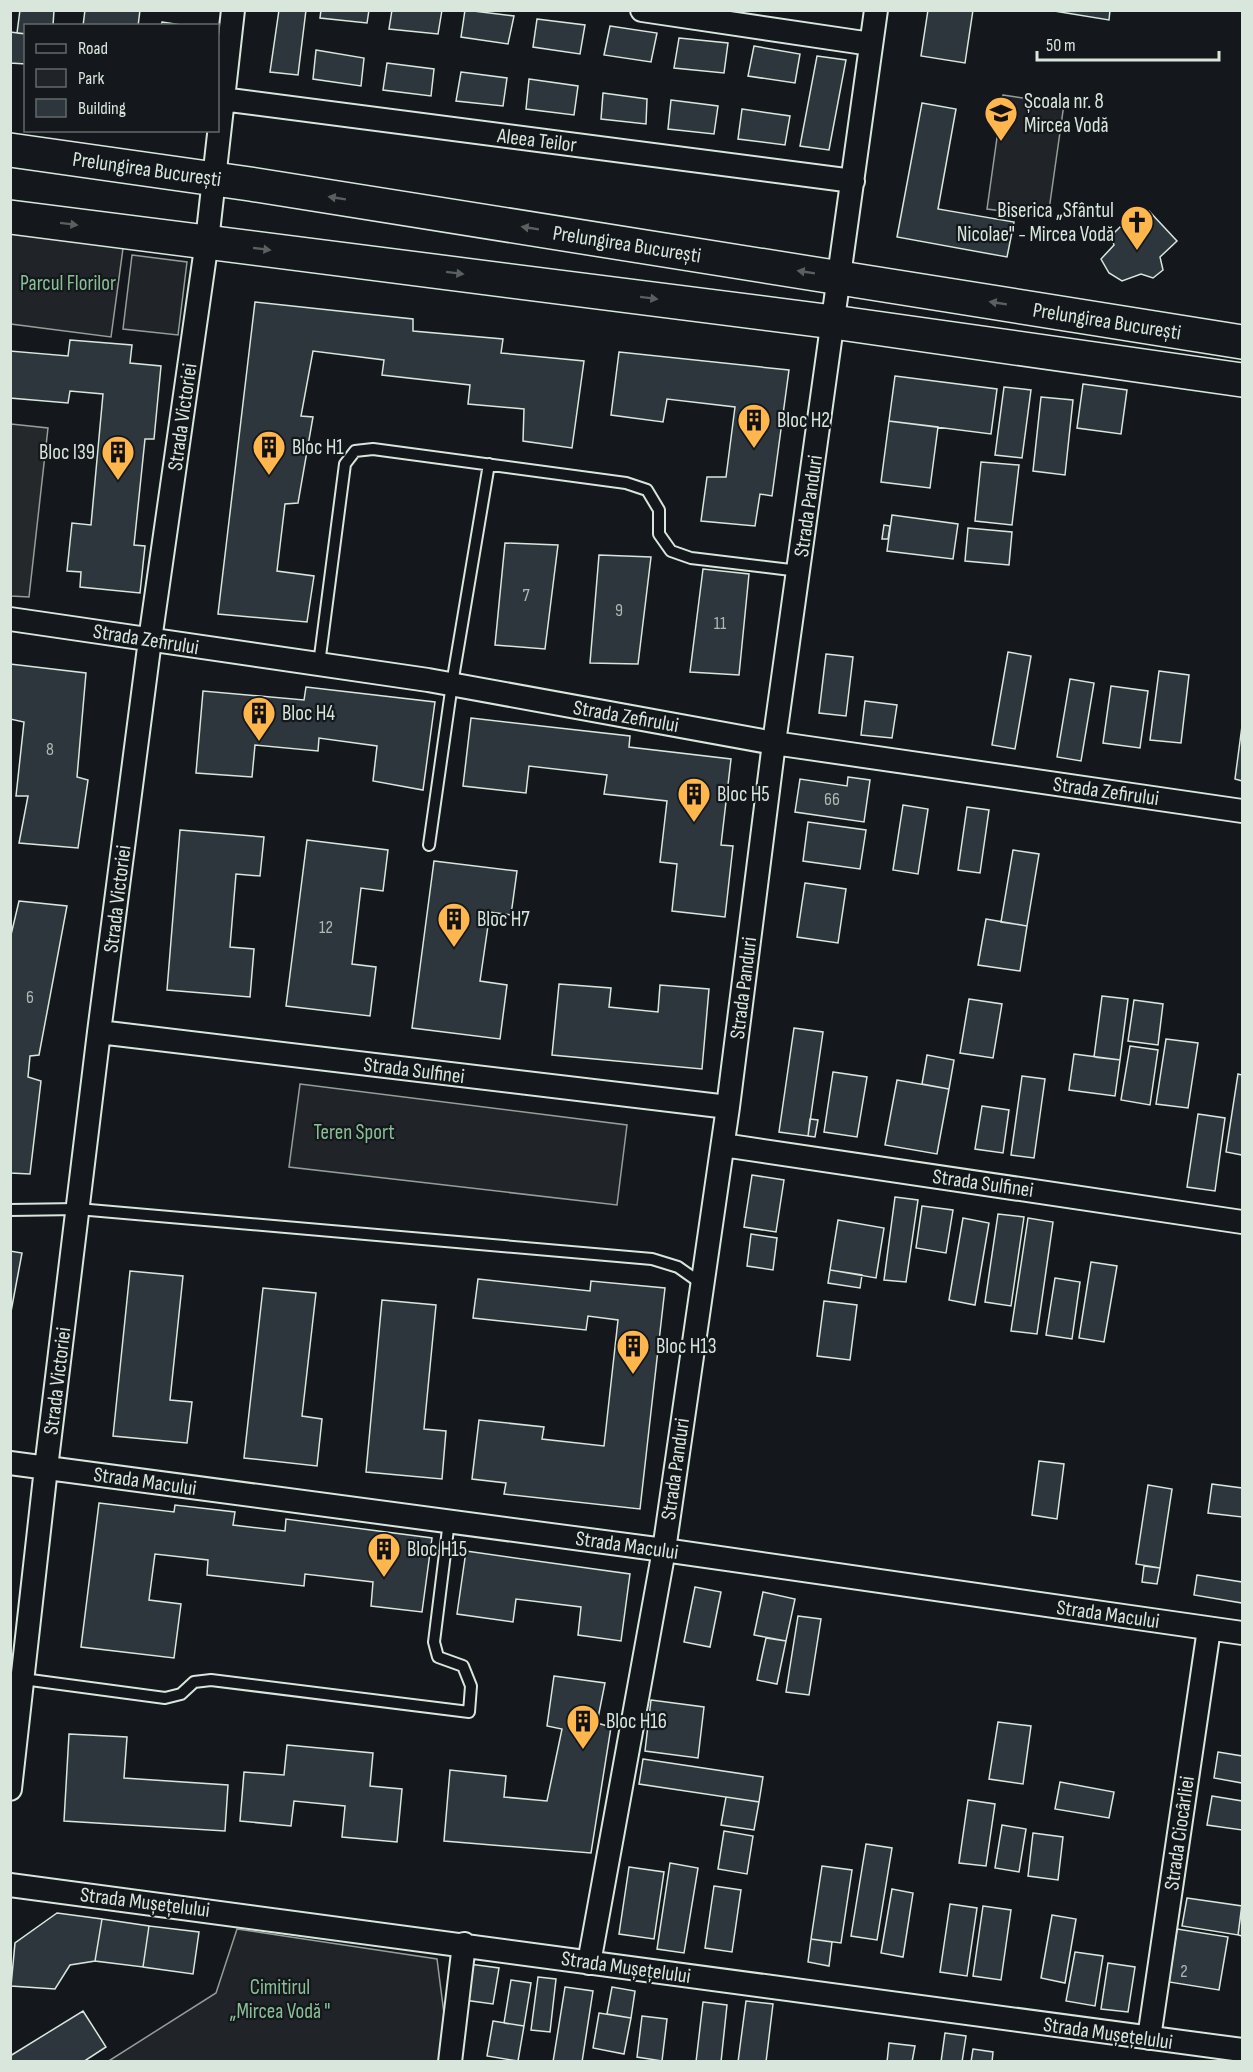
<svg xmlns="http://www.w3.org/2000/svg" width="1253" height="2072" viewBox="0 0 1253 2072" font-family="'Sofia Sans Condensed',sans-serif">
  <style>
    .green { fill: #202428; stroke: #939e99; stroke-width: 1.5 }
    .parking { fill: #24282b; stroke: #939e99; stroke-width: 1.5 }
    .building { fill: #2c363c; stroke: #d8e6dc; stroke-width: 1.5 }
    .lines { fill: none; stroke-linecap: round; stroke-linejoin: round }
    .lane-casing { stroke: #d8e6dc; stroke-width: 14 }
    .street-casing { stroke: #d8e6dc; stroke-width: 26 }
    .primary-casing { stroke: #d8e6dc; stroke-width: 36 }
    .lane { stroke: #14181c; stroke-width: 10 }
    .street { stroke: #14181c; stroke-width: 22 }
    .primary { stroke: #14181c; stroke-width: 33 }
    .oneway { fill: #59605f }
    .labels { text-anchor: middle; stroke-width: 4.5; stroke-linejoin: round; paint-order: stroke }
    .number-label { font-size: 18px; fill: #adbab4 }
    .poi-label { font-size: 21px; fill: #d8e6dc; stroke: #14181c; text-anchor: start }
    .street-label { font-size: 21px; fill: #d8e6dc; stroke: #14181c }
    .park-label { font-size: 21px; fill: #8ac095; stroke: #14181c }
  </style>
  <rect width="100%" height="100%" fill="#14181c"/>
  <path class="green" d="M1003 95 1064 104 1048 217 987 209Z
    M11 226 124 241 111 337 11 324Z
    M132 255 187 262 178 335 123 329Z
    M300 1084 627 1125 617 1205 289 1167Z
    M237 1929 437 1959 450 2061 107 2062 216 1993Z"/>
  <path class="parking" d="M11 424 48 428 29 597 11 596Z"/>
  <path class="building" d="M20 10H54L53 26H26V34L17 33Z
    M85 10H140L138 26H83Z
    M279 10H306L298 75 270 72Z
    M321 10H369L367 23 320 18Z
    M392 10H442L438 34 389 29Z
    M465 10 514 16 508 44 461 37Z
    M928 10H973L965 63 921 56Z
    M1048 10H1110L1109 20Z
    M537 19 585 25 580 54 533 47Z
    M162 22 188 26H161Z
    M610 26 657 33 651 62 604 55Z
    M10 32 26 34V64L10 63Z
    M679 38 728 43 724 73 674 68Z
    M754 46 800 54 795 83 748 76Z
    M316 50 364 58 361 86 313 79Z
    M817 56 846 60 829 150 800 146Z
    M387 63 434 69 431 96 383 90Z
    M461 72 507 78 503 106 456 101Z
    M529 79 578 86 574 115 526 109Z
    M603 93 647 99 646 124 601 119Z
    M671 100 718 106 714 134 668 129Z
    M922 103 956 109 938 209 1014 222 1007 257 897 237Z
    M742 109 790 116 785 145 738 139Z
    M1149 211 1177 241 1160 257 1163 270 1153 278 1141 274 1122 281 1109 273 1101 259 1114 245 1111 236 1120 227 1130 229Z
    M255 302 413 319V331L503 339 501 353 584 361 572 448 523 441 524 409 468 404 470 385 382 375 384 360 313 351 301 416 313 417 298 503 285 504 277 571 314 576 307 622 218 614Z
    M70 340 132 345 130 363 161 366 154 439H145L134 545 145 546 140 593 80 587 81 572 67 571 72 523 91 525 103 394 70 391 68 403 10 398V351L68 356Z
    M619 352 789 370 772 496 760 494 755 526 701 521 707 477H726L735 407 667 399 663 422 611 415Z
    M895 376 997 389 991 434 889 421Z
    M1083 384 1127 390 1121 434 1077 428Z
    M1004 387 1031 390 1022 458 995 455Z
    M1041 397 1073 400 1065 475 1033 471Z
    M889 421 938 427 930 488 881 482Z
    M981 462 1019 465 1012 525 975 521Z
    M892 515 958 524 953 559 887 551Z
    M884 525 890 526 888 539H882Z
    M968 528 1012 532 1009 565 965 561Z
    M505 543 558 545 545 649 495 645Z
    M599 555 651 557 638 664 590 663Z
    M703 569 749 574 739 675 690 672Z
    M1008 652 1031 656 1015 749 992 745Z
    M826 654 853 657 846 716 819 713Z
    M10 664 86 673 77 777 88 780 78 848 19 843 28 796H16L24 722 10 719Z
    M1159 671 1189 675 1181 743 1150 740Z
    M1070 679 1094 683 1081 761 1057 757Z
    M1111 686 1148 691 1140 748 1103 743Z
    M306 687 435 702 423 790 373 781 377 746 319 738 318 751 255 745 252 777 196 773 203 691 304 700Z
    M865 701 897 705 892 738 861 735Z
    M471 718 630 736 629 747 731 759 721 845 733 846 725 917 672 911 677 864 660 862 667 801 604 794 607 775 529 766 526 793 463 786Z
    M1242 726V781L1235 779Z
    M848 777 870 780 864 822 795 812 800 779 847 786Z
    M903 805 928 809 918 874 893 870Z
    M967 807 989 810 980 873 958 870Z
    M808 822 866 830 860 869 803 861Z
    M180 830 264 837 260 876 236 874 230 947 254 949 250 997 167 990Z
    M307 840 388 850 383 891 361 888 352 964 376 967 370 1016 286 1006Z
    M1013 850 1039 854 1027 926 1001 922Z
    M434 861 517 871 511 915 490 912 480 981 507 985 500 1039 412 1028Z
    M805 883 846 889 838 943 797 937Z
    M19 901 67 906 39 1055 30 1056 28 1077 41 1081 30 1174 10 1173V939Z
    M986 919 1027 926 1020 971 978 965Z
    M559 984 611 988 609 1007 658 1012 660 985 709 989 702 1069 552 1055Z
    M1102 996 1128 999 1120 1060 1094 1057Z
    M969 999 1002 1004 993 1058 960 1053Z
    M1134 1000 1163 1004 1158 1045 1128 1041Z
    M794 1028 823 1032 808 1136 779 1132Z
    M1166 1039 1198 1043 1188 1108 1156 1104Z
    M1130 1046 1158 1050 1150 1105 1121 1100Z
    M1074 1054 1120 1060 1115 1096 1069 1090Z
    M927 1055 954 1060 949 1089 922 1084Z
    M833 1072 867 1077 857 1137 824 1132Z
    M1238 1074 1242 1075V1155L1226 1152Z
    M1022 1076 1045 1079 1034 1158 1011 1155Z
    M897 1080 949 1089 937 1154 885 1145Z
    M982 1106 1009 1110 1003 1153 975 1149Z
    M1198 1114 1225 1118 1215 1191 1187 1187Z
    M810 1119 818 1120 815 1137 808 1136Z
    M752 1175 784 1180 776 1232 744 1227Z
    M895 1197 918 1200 906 1282 884 1280Z
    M922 1206 953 1210 946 1253 916 1248Z
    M998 1214 1024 1217 1011 1306 985 1302Z
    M963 1218 989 1223 975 1305 949 1300Z
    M1028 1218 1053 1222 1037 1334 1011 1331Z
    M838 1220 884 1228 876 1278 830 1270Z
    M751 1234 777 1238 773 1270 747 1266Z
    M10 1251 22 1253 10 1317Z
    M1091 1262 1117 1266 1104 1342 1079 1338Z
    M830 1270 862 1275 860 1288 828 1283Z
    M130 1271 183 1276 170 1400 192 1402 187 1443 113 1436Z
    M1055 1278 1080 1282 1072 1339 1046 1335Z
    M478 1279 590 1291 591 1281 665 1288 640 1509 504 1494 506 1483 472 1479 479 1420 544 1427 542 1439 604 1446 618 1320 588 1316 586 1330 473 1318Z
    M263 1288 316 1293 302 1416 322 1419 317 1466 244 1458Z
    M382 1300 436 1305 424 1429 446 1431 442 1479 366 1472Z
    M824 1301 857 1305 850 1360 817 1356Z
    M1039 1461 1064 1464 1057 1519 1032 1515Z
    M1212 1484 1242 1488V1517L1208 1513Z
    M1148 1485 1172 1489 1160 1568 1136 1564Z
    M99 1503 174 1512 175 1505 235 1512 233 1525 285 1531 286 1519 432 1538 422 1612 371 1606 373 1582 305 1574 304 1586 207 1575 208 1560 155 1554 149 1600 181 1604 174 1658 81 1647Z
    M466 1551 630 1574 621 1641 578 1635 581 1607 516 1599 513 1622 457 1614Z
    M1144 1566 1160 1568 1157 1584 1142 1582Z
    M1197 1575 1242 1582V1603L1194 1595Z
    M695 1587 721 1592 710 1647 684 1642Z
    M763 1592 795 1599 786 1641 754 1635Z
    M798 1616 821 1619 809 1695 786 1692Z
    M766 1638 786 1641 777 1684 757 1680Z
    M554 1676 605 1683 597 1723 611 1727 591 1853 444 1841 450 1770 506 1776 504 1797 547 1801 562 1729 547 1726Z
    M651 1700 704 1707 698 1758 645 1751Z
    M998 1722 1031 1726 1023 1784 989 1779Z
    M69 1734 127 1737 124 1778 228 1785 225 1831 64 1821Z
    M287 1745 373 1753 370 1786 402 1789 397 1842 342 1837 345 1806 294 1801 291 1826 240 1821 244 1772 284 1775Z
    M1218 1752 1242 1756V1783L1214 1778Z
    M643 1759 763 1777 759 1802 639 1784Z
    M1060 1782 1114 1792 1109 1818 1055 1809Z
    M1212 1796 1242 1801V1830L1207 1825Z
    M726 1797 759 1802 754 1830 721 1825Z
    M968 1800 995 1804 986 1866 959 1863Z
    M1002 1825 1026 1829 1019 1872 995 1868Z
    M724 1831 753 1836 747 1874 718 1869Z
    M1033 1833 1063 1837 1058 1880 1028 1876Z
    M866 1844 892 1848 877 1940 851 1936Z
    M670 1863 698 1868 684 1953 657 1949Z
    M822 1866 852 1870 841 1943 811 1939Z
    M629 1867 664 1872 654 1939 619 1934Z
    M714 1886 741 1890 732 1952 705 1948Z
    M892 1889 913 1893 903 1957 881 1953Z
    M1187 1898 1242 1906 1238 1935 1182 1926Z
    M950 1904 977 1908 967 1976 940 1972Z
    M1242 1904V1936L1238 1935Z
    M983 1906 1011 1910 1001 1980 973 1976Z
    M57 1913 102 1919 95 1961 70 1965 55 1989 11 1986 15 1943Z
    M1052 1915 1076 1919 1065 1983 1041 1978Z
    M102 1919 149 1926 143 1967 95 1961Z
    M149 1926 199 1932 193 1974 143 1967Z
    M1177 1929 1228 1937 1219 1990 1169 1982Z
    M811 1939 832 1942 829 1966 808 1962Z
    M1075 1952 1103 1956 1095 2006 1066 2001Z
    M1108 1963 1135 1967 1128 2012 1101 2009Z
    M469 1964 499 1968 493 2004 464 2000Z
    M538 1977 556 1979 550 2032 531 2030Z
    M511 1980 531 1983 524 2026 504 2023Z
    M565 1987 593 1991 582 2062H553Z
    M612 1987 635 1991 631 2018 607 2014Z
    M746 2001 773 2004 766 2062H738Z
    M703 2002 727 2005 721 2062H696Z
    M83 2011 106 2047 83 2062H10V2056Z
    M599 2013 631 2018 624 2054 593 2048Z
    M642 2016 667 2019 662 2061 637 2057Z
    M493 2021 524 2026 518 2061 487 2056Z
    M945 2033 966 2036 962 2062H941Z
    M889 2043 915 2046 912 2062H887Z
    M973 2049 993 2052 992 2062H971Z"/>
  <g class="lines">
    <defs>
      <path id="lane" d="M319 664 345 464 355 451 373 449 626 483 647 490 659 510V534L671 551 691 558 799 571
        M429 845 452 684 489 464
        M10 1210 78 1209 652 1259 678 1267 702 1284
        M23 1679 165 1698 181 1694 194 1682 211 1680 469 1712 471 1686 463 1666 438 1657 434 1642 449 1521"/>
      <path id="street" d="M642 10 871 44
        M222 99 853 181
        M10 619 428 680 774 743 1242 811
        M99 1032 728 1107
        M723 1145 1242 1222
        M10 1463 664 1550 1242 1633
        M10 1789 46 1468 99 1032 150 640 207 241 233 10
        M10 1885 1242 2050
        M589 1963 664 1550 728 1107 774 743 876 10
        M1149 2038 1209 1629
        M450 2062 464 1944"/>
      <path id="primary" d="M10 150 250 184 1242 342
        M10 217 833 322 1242 380"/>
    </defs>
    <use href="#lane" class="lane-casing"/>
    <use href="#street" class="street-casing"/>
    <use href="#primary" class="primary-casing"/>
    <use href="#lane" class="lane"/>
    <use href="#street" class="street"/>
    <use href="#primary" class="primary"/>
  </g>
  <defs><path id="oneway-solid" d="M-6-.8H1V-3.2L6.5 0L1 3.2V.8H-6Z" transform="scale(1.5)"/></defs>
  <g class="oneway">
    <use href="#oneway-solid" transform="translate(337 198) rotate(-171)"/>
    <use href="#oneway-solid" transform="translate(69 224) rotate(7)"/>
    <use href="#oneway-solid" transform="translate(530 228) rotate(-171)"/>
    <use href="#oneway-solid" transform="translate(262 249) rotate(7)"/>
    <use href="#oneway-solid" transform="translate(806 272) rotate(-171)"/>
    <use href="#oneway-solid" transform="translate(455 273) rotate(7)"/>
    <use href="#oneway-solid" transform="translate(649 298) rotate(7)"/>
    <use href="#oneway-solid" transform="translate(998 303) rotate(-171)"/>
  </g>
  <defs>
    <symbol id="school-pin" viewBox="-11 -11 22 30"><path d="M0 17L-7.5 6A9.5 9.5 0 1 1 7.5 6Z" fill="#ffb74d" stroke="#14181c"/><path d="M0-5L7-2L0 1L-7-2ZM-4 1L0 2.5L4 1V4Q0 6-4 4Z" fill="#111"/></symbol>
    <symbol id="church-pin" viewBox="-11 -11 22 30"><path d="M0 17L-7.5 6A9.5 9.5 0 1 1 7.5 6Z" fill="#ffb74d" stroke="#14181c"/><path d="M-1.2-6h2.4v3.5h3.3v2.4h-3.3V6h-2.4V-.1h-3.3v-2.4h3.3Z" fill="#111"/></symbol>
    <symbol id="building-pin" viewBox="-11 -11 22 30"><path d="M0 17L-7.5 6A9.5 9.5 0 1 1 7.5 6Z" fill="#ffb74d" stroke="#14181c"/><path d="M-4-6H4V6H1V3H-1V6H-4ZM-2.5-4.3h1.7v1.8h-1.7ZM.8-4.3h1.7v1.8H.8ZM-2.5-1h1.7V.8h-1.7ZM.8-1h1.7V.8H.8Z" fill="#111"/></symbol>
  </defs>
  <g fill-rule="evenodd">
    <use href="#school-pin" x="982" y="94" width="38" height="52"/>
    <use href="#church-pin" x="1118" y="203" width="38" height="52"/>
    <use href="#building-pin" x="735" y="401" width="38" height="52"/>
    <use href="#building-pin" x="250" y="428" width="38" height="52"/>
    <use href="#building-pin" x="99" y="433" width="38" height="52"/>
    <use href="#building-pin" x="240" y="694" width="38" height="52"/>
    <use href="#building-pin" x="675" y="775" width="38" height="52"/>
    <use href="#building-pin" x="435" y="900" width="38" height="52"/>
    <use href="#building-pin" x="614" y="1327" width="38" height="52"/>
    <use href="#building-pin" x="365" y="1530" width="38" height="52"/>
    <use href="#building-pin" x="564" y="1702" width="38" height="52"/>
  </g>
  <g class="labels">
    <g class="number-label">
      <text x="526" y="601">7</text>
      <text x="619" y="616">9</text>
      <text x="720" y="629">11</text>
      <text x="50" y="755">8</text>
      <text x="832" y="805">66</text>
      <text x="326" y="933">12</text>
      <text x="30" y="1003">6</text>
      <text x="1184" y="1977">2</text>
    </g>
    <g class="poi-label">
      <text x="1024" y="108">Școala nr. 8<tspan x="1024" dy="24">Mircea Vodă</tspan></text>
      <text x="1114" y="217" text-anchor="end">Biserica „Sfântul<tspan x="1114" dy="24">Nicolae" - Mircea Vodă</tspan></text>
      <text x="777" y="427">Bloc H2</text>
      <text x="292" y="454">Bloc H1</text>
      <text x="95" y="459" text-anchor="end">Bloc I39</text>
      <text x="282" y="720">Bloc H4</text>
      <text x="717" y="801">Bloc H5</text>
      <text x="477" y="926">Bloc H7</text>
      <text x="656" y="1353">Bloc H13</text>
      <text x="407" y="1556">Bloc H15</text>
      <text x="606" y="1728">Bloc H16</text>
    </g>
    <g class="street-label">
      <text transform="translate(537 140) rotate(7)" y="7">Aleea Teilor</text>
      <text transform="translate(147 169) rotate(8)" y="7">Prelungirea București</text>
      <text transform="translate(627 244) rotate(9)" y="7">Prelungirea București</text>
      <text transform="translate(1107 321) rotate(9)" y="7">Prelungirea București</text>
      <text transform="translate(182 417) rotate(-82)" y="7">Strada Victoriei</text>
      <text transform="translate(808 506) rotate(-82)" y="7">Strada Panduri</text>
      <text transform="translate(146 639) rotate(9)" y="7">Strada Zefirului</text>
      <text transform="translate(626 716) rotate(10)" y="7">Strada Zefirului</text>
      <text transform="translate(1106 791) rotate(8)" y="7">Strada Zefirului</text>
      <text transform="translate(117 899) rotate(-83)" y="7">Strada Victoriei</text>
      <text transform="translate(743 988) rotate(-83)" y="7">Strada Panduri</text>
      <text transform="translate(414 1070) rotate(7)" y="7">Strada Sulfinei</text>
      <text transform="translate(983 1183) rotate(8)" y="7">Strada Sulfinei</text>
      <text transform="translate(57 1381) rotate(-83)" y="7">Strada Victoriei</text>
      <text transform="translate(675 1469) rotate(-82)" y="7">Strada Panduri</text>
      <text transform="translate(145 1481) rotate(8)" y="7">Strada Macului</text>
      <text transform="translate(627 1545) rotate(8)" y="7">Strada Macului</text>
      <text transform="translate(1108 1614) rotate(8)" y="7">Strada Macului</text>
      <text transform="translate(1179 1833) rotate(-82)" y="7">Strada Ciocârliei</text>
      <text transform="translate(145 1902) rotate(7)" y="7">Strada Mușețelului</text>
      <text transform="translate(626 1967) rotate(8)" y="7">Strada Mușețelului</text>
      <text transform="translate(1108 2033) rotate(8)" y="7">Strada Mușețelului</text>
    </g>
    <g class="park-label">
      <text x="68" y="290">Parcul Florilor</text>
      <text x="354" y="1139">Teren Sport</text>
      <text x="280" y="1994">Cimitirul<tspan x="280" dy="24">„Mircea Vodă "</tspan></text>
    </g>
  </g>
  <rect width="1253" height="2072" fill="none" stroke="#d8e6dc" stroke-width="24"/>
  <rect x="24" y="24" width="195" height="108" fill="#14181c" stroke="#626a69" stroke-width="1.5"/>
  <rect x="36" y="44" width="30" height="9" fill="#14181c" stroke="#626a69" stroke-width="1.5"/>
  <text x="78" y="54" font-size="18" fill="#d8e6dc">Road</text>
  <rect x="36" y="69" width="30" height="18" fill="#202428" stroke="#626a69" stroke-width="1.5"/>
  <text x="78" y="84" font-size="18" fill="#d8e6dc">Park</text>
  <rect x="36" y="99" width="30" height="18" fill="#2c363c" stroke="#626a69" stroke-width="1.5"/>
  <text x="78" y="114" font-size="18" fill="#d8e6dc">Building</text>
  <path d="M1037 51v9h182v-9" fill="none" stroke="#d8e6dc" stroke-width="3"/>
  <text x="1046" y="51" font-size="18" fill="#d8e6dc" stroke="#14181c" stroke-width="4.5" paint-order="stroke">50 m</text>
</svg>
